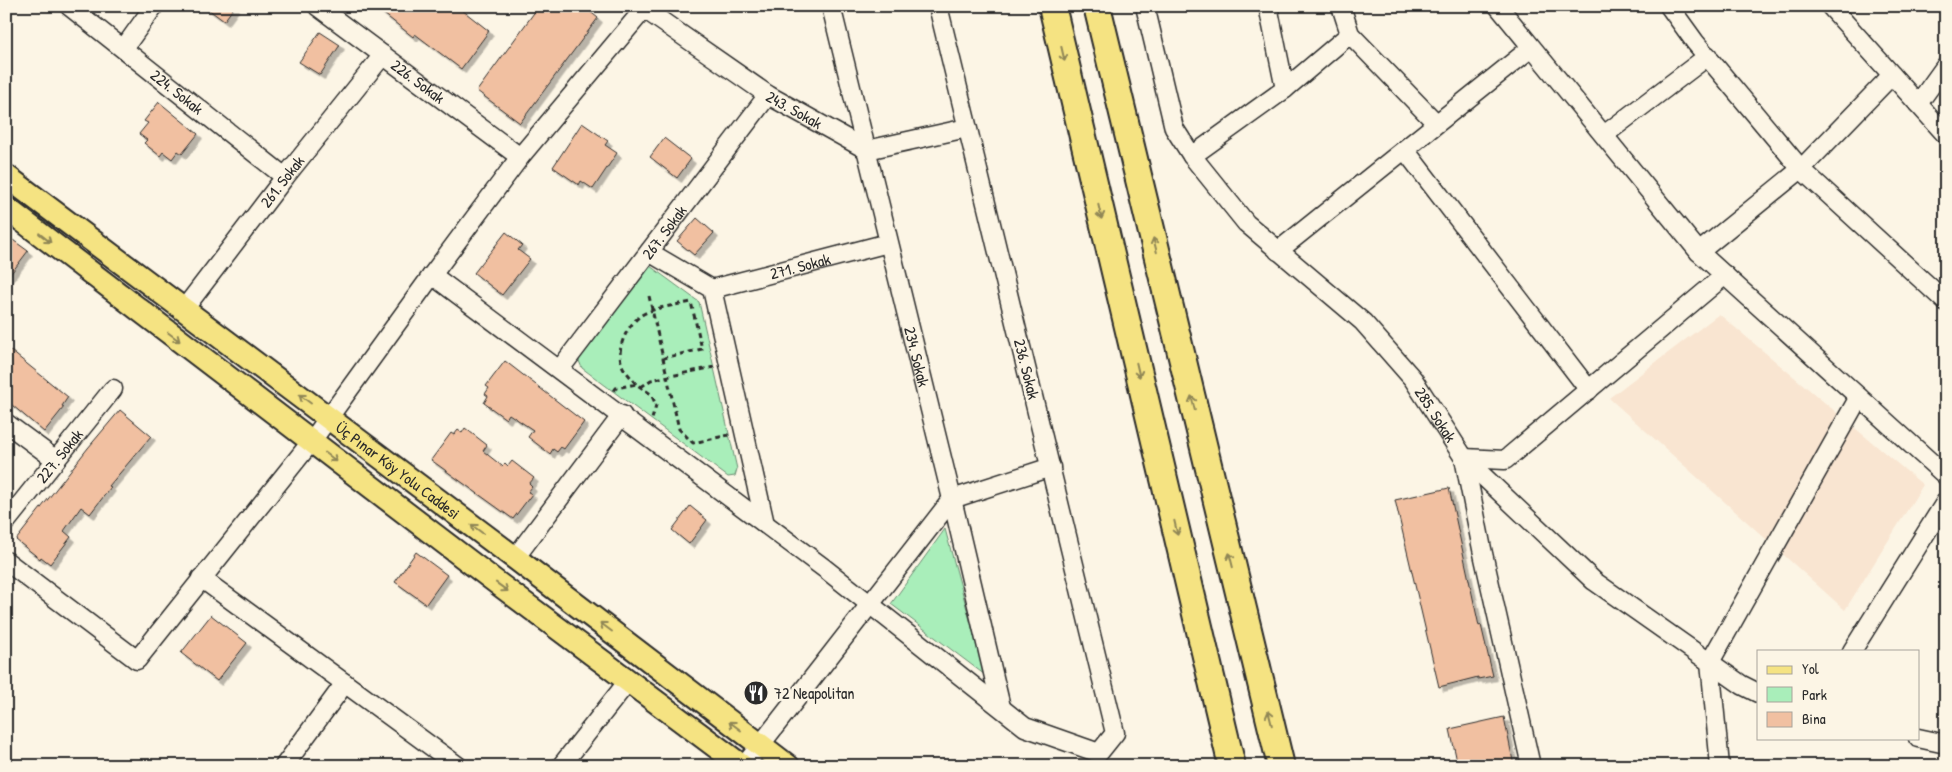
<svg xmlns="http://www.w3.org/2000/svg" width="1952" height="772" viewBox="0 0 1952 772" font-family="'Patrick Hand',sans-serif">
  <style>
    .built { fill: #f9e5d1 }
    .green { fill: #a9eeba; stroke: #6a8c72 }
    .building { fill: #f1c0a1; stroke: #2b2b2b; filter: url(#shadow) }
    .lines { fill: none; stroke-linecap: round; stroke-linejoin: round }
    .minor-casing { stroke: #2b2b2b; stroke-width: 21 }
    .major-casing { stroke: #2b2b2b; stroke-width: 26 }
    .highway-casing { stroke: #2b2b2b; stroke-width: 30 }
    .path { stroke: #2b2b2b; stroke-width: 3; stroke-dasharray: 5 4; stroke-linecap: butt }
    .minor { stroke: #fcf5e5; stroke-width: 18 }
    .major { stroke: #f5e382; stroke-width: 22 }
    .highway { stroke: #f5e382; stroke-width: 26 }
    .oneway { stroke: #908756 }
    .labels { text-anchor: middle; stroke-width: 5; stroke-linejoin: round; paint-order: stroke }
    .street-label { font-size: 16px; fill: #2b2b2b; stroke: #fcf5e5 }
    .poi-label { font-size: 16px; fill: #2b2b2b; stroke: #fcf5e5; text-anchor: start }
  </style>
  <defs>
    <filter id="shadow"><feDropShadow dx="4.5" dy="4.5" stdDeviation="0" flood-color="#0004"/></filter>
  </defs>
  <rect width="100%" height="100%" fill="#fcf5e5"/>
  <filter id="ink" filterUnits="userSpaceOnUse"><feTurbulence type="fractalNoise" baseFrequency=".02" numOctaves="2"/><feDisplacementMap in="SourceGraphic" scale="10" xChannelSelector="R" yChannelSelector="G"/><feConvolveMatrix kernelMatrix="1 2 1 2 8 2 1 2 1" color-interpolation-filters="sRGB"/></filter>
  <g filter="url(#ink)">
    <path class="built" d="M1719 314 1923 485 1845 610 1609 398Z"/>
    <path class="green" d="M650 266 699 302 737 469 735 476 728 477 582 368 579 361 580 354Z
      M945 529 985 675 891 604Z"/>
    <path class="building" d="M204 6H235L224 21Z
      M374 6H457L489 31 461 69 415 34 413 37Z
      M539 6H583L598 18 520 123 477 91Z
      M320 32 340 45 320 75 299 62Z
      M159 102 198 134 182 154 178 151 172 159 163 152 160 156 144 143 147 140 139 134 148 123 144 121Z
      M582 123 608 141 605 145 617 153 593 189 581 181 579 185 553 167Z
      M664 138 691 159 677 178 650 157Z
      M697 218 714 233 694 255 677 241Z
      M506 232 522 245 518 250 530 259 502 295 474 273Z
      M6 235 28 251 6 280Z
      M6 347 68 397 62 406 64 407 44 432 6 400Z
      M505 361 584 422 564 449 561 447 557 452 553 449 550 454 528 437 533 430 509 414 506 419 484 403 488 396 485 394 489 388 486 386Z
      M120 410 151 436 109 486 111 487 90 514 81 507 64 531 71 537 50 564 41 557 40 559 16 540 88 448Z
      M465 428 487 445 483 451 502 466 505 463 508 466 512 461 534 478 529 484 532 487 528 492 532 494 513 519 431 460 451 433 454 435 458 430 462 433Z
      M1449 488 1479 626 1481 625 1493 676 1478 679V677L1439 687 1395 500Z
      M690 506 707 520 689 544 672 530Z
      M416 552 447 575 426 604 395 582Z
      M211 615 247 643 217 681 181 653Z
      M1504 717 1514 766H1458L1450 729Z"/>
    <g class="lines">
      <defs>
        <g id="minor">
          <path id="s1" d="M69 6 285 177"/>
          <path id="s2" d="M317 6 520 157"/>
          <path id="s3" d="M640 6 768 95 867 150 967 128"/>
          <path id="s4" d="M831 6 952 499 1001 707"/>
          <path id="s5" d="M1145 6 1174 128 1192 156 1246 223 1363 322 1413 379 1464 458 1594 581 1742 685 1758 693"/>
          <path d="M1268 6 1285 89"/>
          <path d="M1341 6 1350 34 1436 123"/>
          <path d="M1498 6 1699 252 1946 476"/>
          <path d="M1669 6 1695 42 1801 169 1946 302"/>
          <path d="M1830 6 1946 135"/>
          <path d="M124 48 154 6"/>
          <path d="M1918 104 1946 65"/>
          <path d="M1604 135 1708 56"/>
          <path d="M1405 150 1589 390"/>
          <path d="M1192 156 1285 89 1350 34"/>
          <path d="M1278 251 1531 48"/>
          <path d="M649 252 712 289 765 524"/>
          <path d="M1699 252 1801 169 1892 75"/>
          <path d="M432 275 824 568 1025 727 1099 753 1115 733 938 6"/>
          <path id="s6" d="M712 289 888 243"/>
          <path id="s7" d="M184 309 285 177 383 55"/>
          <path id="s8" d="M560 369 768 95"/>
          <path d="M6 423 56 460"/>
          <path id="s9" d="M6 522 113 389"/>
          <path d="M515 558 622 415"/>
          <path d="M6 561 137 660 311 442 432 275 520 157 644 9"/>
          <path d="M201 578 458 766"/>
          <path d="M1852 651 1946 501"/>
          <path d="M1918 738 1946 744"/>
          <path d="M284 766 345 683"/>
          <path d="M561 766 629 680"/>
          <path d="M744 766 952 499 1051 467"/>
          <path d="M1531 766 1482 549 1464 458 1505 460 1725 275"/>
          <path d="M1720 766 1710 662 1859 397"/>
        </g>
        <g id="major">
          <path id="s10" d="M6 176 515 558 788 766"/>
          <path d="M6 208 496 582 742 766"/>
        </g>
        <path id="highway" d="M1052 6 1232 766
          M1097 6 1281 766"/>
      </defs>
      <use href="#minor" class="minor-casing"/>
      <use href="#major" class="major-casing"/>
      <use href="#highway" class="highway-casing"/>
      <path class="path" d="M649 296 679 429 693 443 729 435
        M636 384C632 379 628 374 624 369 614 352 625 329 639 317 649 308 677 305 691 302L702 349 664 358
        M641 387 651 380 714 367
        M614 391 616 388 636 384 651 394 656 405 652 419"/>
      <use href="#minor" class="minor"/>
      <use href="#major" class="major"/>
      <use href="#highway" class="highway"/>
    </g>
    <defs><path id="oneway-shaft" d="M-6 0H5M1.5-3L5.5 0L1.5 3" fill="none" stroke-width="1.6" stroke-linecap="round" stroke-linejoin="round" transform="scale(1.25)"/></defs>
    <g class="oneway">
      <use href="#oneway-shaft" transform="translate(1063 54) rotate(77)"/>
      <use href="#oneway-shaft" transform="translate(1100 212) rotate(77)"/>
      <use href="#oneway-shaft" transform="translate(45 238) rotate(38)"/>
      <use href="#oneway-shaft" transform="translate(1155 245) rotate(-104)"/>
      <use href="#oneway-shaft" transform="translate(174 337) rotate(37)"/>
      <use href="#oneway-shaft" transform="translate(1138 370) rotate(77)"/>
      <use href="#oneway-shaft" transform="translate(305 399) rotate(-143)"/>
      <use href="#oneway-shaft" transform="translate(1193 403) rotate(-104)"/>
      <use href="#oneway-shaft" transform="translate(331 457) rotate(37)"/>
      <use href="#oneway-shaft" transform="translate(1176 528) rotate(77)"/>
      <use href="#oneway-shaft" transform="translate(477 529) rotate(-143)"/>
      <use href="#oneway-shaft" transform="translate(1231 560) rotate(-104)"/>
      <use href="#oneway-shaft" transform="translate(502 587) rotate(36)"/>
      <use href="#oneway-shaft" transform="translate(606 627) rotate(-143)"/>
      <use href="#oneway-shaft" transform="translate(1270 718) rotate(-104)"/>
      <use href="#oneway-shaft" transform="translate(735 726) rotate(-143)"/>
    </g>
  </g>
  <defs>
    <symbol id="restaurant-disc" viewBox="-11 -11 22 22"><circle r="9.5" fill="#2b2b2b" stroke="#fcf5e5"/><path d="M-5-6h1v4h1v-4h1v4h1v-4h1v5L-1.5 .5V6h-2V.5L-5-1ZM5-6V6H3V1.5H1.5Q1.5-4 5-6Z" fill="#fff"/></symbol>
  </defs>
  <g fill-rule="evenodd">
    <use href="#restaurant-disc" x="742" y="679" width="28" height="28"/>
  </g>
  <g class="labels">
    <g class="street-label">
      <text dy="6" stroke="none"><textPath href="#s2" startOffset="126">226. Sokak</textPath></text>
      <text dy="6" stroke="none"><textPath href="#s1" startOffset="138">224. Sokak</textPath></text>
      <text dy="6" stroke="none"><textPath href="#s3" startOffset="186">243. Sokak</textPath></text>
      <text dy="6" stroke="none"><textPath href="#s7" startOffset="161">261. Sokak</textPath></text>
      <text dy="6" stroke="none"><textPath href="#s8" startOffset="172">267. Sokak</textPath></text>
      <text dy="6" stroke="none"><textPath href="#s6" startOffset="91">271. Sokak</textPath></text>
      <text dy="6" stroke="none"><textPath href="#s4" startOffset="361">234. Sokak</textPath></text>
      <text transform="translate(1027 369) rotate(76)" y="6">236. Sokak</text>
      <text dy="6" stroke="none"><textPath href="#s5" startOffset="516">285. Sokak</textPath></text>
      <text dy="6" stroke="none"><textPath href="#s9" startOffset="85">227. Sokak</textPath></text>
      <text dy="6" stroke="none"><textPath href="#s10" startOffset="490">Üç Pınar Köy Yolu Caddesi</textPath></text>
    </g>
    <g class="poi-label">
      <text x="774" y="699">72 Neapolitan</text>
    </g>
  </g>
  <rect width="1952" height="772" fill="none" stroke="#fcf5e5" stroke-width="25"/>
  <rect x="12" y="12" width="1927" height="747" fill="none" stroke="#2b2b2b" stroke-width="2" filter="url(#ink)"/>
  <rect x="1757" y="650" width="162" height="90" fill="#fcf5e5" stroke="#a8a49b"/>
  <rect x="1767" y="666" width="25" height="8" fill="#f5e382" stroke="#a8a49b"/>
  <text x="1802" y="674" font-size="15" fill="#2b2b2b">Yol</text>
  <rect x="1767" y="687" width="25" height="15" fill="#a9eeba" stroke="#a8a49b"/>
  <text x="1802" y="700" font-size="15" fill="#2b2b2b">Park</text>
  <rect x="1767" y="712" width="25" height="15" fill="#f1c0a1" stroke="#a8a49b"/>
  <text x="1802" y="724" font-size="15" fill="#2b2b2b">Bina</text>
</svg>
